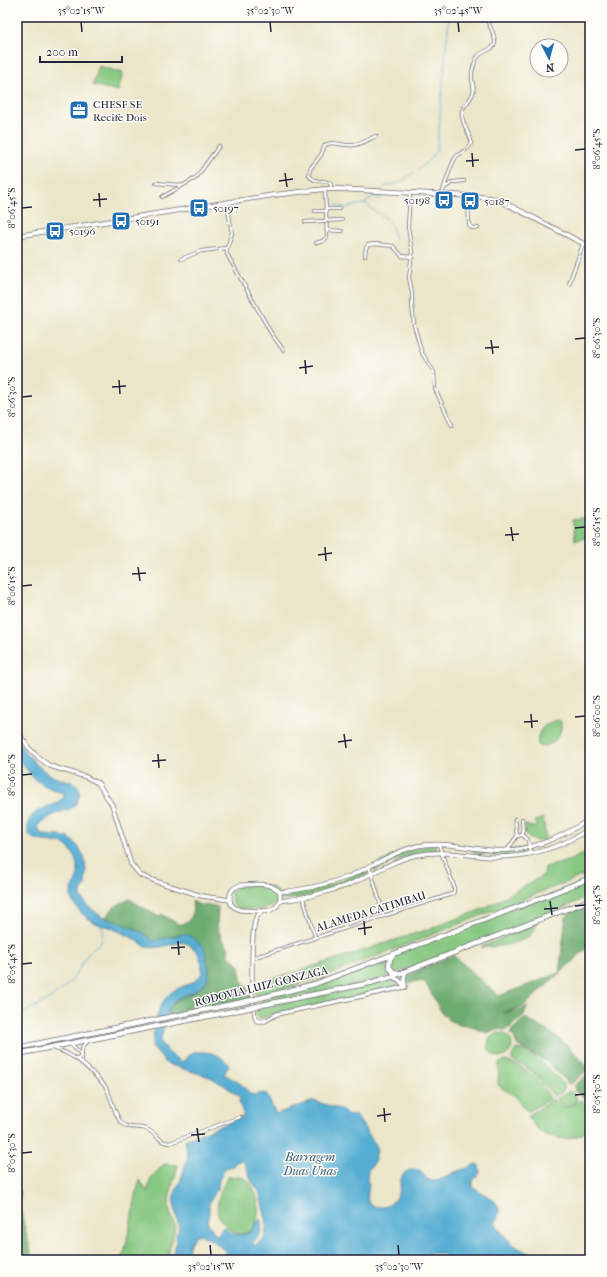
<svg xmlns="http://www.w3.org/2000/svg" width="607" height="1277" viewBox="0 0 607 1277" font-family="'IM FELL French Canon',serif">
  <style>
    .green { fill: #87c881; stroke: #54755e }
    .forest { fill: #6dac6f; stroke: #486755 }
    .water { fill: #56aed3; stroke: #3c6887; fill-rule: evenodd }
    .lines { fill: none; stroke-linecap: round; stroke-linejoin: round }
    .stream { stroke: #56aed3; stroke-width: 1 }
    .street-casing { stroke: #68676d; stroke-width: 4 }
    .secondary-casing { stroke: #68676d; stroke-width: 5 }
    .primary-casing { stroke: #68676d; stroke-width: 5.5 }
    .highway-casing { stroke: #68676d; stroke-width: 6 }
    .street { stroke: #fff; stroke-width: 2.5 }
    .secondary { stroke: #fff; stroke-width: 3.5 }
    .primary { stroke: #fff; stroke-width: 4 }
    .highway { stroke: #fff; stroke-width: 4.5 }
    .highway-bridge-casing { stroke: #68676d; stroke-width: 6; stroke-linecap: butt }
    .highway-bridge { stroke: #fff; stroke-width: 4.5 }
    .ticks { fill: none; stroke: #22223b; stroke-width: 1.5 }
    .labels { text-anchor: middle; stroke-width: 3; stroke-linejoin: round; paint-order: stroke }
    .poi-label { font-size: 11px; fill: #22223b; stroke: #fdfcf7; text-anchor: start }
    .street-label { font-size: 11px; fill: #22223b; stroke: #fdfcf7 }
    .water-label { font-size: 12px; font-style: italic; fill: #375a78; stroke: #fdfcf7 }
    .neatline { fill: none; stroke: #22223b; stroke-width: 1.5 }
    .ticks-label { font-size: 10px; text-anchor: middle; fill: #22223b }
  </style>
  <rect width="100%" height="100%" fill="#fdfcf7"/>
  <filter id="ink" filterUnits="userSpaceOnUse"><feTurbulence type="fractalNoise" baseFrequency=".025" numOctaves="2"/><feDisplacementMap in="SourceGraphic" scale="8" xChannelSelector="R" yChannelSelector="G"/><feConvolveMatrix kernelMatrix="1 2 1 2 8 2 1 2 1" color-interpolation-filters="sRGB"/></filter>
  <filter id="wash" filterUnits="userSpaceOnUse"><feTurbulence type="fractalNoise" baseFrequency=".012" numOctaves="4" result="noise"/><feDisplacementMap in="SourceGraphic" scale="16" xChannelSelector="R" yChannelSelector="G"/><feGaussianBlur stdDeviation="0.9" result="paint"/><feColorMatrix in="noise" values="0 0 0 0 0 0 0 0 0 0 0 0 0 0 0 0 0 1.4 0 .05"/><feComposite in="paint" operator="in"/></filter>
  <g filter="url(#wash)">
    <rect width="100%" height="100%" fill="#ebe6c9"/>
    <path class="green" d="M99 66 123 73 118 91 93 85Z
      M585 519 587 538 575 540 573 520Z
      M558 720 561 722C563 735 553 745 541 747L538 745C535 732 546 722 558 720Z
      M543 818 546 840C536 843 521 839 525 825H528V827L532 826V828L536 827V822L535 821Z
      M590 833V873L334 973 297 985 256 996V982L293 973 429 929 483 909 544 875 545 867C561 863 579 860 590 847L587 841Z
      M435 845 436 850C410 854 398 858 375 871L373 867 375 865C394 855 413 848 435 845Z
      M528 848V852L509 854 506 856 474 854 473 853V851L490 852 491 851Z
      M366 870 368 875C340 887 312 897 281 900V894L309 891 327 886Z
      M590 880V896L495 938 396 973 389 964 390 960 397 953Z
      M241 886C251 886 270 882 278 892 280 894 279 898 279 901 270 912 254 909 240 909L236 907 232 903 231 892 235 888Z
      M537 924C535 928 533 933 530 935 518 945 496 947 481 947Z
      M387 960V970L394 975 369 982 263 1004 261 999 337 978Z
      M391 980 398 982 399 984V987L282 1012 270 1015 260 1019 257 1017 256 1008 339 992Z
      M488 1045a12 12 0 1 1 24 0a12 12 0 1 1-24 0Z
      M516 1049C533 1049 552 1073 564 1084V1089L561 1093 554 1096 537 1076 526 1067 512 1060V1056Z
      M503 1061C522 1063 541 1080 549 1097L548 1100 529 1111C522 1109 521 1102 516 1097 511 1092 503 1090 498 1085L499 1063Z
      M570 1091 575 1095 577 1100C571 1106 564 1109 558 1102V1098Z
      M553 1099C564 1112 567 1108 581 1100L590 1106V1129C577 1137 566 1142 551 1136 547 1135 543 1134 540 1131 535 1127 531 1121 528 1116Z
      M164 1164 178 1165 169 1198V1208L175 1227 167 1260H121L125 1250 138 1186 140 1180 147 1192 151 1178Z
      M227 1177C232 1177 238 1177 243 1178 260 1184 265 1226 246 1233 236 1236 230 1230 223 1223 211 1210 221 1191 227 1177Z"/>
    <path class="forest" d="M129 899 159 917 161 914 180 925C194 919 193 915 192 901L202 906 210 905 218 907 217 926 222 939 228 947 229 956 240 966C240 974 240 983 247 987L251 998 169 1016V1008C179 996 181 998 194 992 198 989 203 985 207 981L206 956 179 935 154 941 133 928 105 918 114 907Z
      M590 904V945L525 1005 503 1013 528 1007 523 1016 507 1030 495 1029 488 1033 472 1027 459 1025 449 1020 442 1013 425 982 418 981 408 983 405 980V978L417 971 453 955 499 996 559 973 566 917 571 912Z
      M525 1018 556 1036 568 1046 587 1066 586 1071 571 1084H569L547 1062 517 1045 514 1037 511 1034 512 1030Z
      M590 1072V1102L575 1091 574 1086Z
      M17 1182 20 1194 19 1204 31 1252 29 1260H17Z"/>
    <path class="water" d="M17 740C26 754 38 769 54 777 62 781 74 779 79 788 81 793 78 801 75 805 71 810 66 810 61 812 52 815 44 820 38 827L39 831 44 835 60 836 69 838 78 846 84 856 86 870 85 886 81 892V897L88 906 102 917 115 921 140 931 154 941 179 935 186 934 193 938 204 947 209 970 207 981 195 991 176 999 169 1008 160 1042 169 1053 182 1062 193 1052C210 1052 218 1052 229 1065L224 1074 241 1084 252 1095 266 1093 276 1114 313 1101C321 1102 335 1109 341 1109L348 1116 355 1114 376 1145 377 1150 375 1159 373 1165 368 1170 367 1181 369 1184 367 1199C369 1204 373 1207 379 1207 391 1208 399 1197 400 1185 401 1180 401 1175 406 1172 420 1162 424 1180 432 1181 440 1182 449 1175 455 1172 462 1169 469 1169 475 1164L479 1165 480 1173 473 1180V1187C487 1198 508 1201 495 1222 508 1246 526 1254 551 1260H449C441 1249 432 1254 421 1256L419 1260H228L225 1250C221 1249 220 1246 217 1244 212 1240 205 1236 199 1234L195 1236 190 1243 185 1260H171V1256L174 1250 177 1241 176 1235 179 1228 173 1198 182 1177 188 1156 185 1140 244 1116 239 1102 240 1097 225 1086 210 1077 167 1064 152 1047C155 1028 155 1005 172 992 183 984 204 983 202 967 201 959 199 953 193 948 191 947 189 944 186 943 180 940 159 950 148 947 141 944 135 939 129 936 122 933 114 929 107 926 104 926 101 926 98 924 89 921 73 907 71 897 70 888 79 880 78 871 78 868 77 865 76 862 75 857 73 852 69 849 67 846 62 843 59 843 49 840 26 844 28 827 30 803 58 810 64 795L62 793 45 786 35 780 17 757ZM241 1160 243 1161 246 1166 252 1182 259 1191 267 1222 265 1234 266 1237 254 1246H253V1242C261 1236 263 1228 260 1219 256 1222 255 1226 252 1230 246 1236 230 1237 226 1228L224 1227C220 1229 220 1233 217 1235H216L207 1222 209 1213V1203L218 1188 219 1180 224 1170 226 1168 233 1166 235 1163Z"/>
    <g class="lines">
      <path class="stream" d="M384 187C389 185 395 185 399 182 411 176 431 161 437 149L449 17
        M382 197 378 199 375 196 367 201 366 204C373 211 386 217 390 223 393 227 393 234 395 239
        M336 205 346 208 356 205 366 204
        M17 1015C31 1010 63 993 72 980 78 972 82 962 88 954 98 941 105 946 102 925"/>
    </g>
  </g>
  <g filter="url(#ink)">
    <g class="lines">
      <defs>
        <path id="street" d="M156 183 181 185
          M444 188 453 182 464 181
          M331 189V185L329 182C321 181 313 182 309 175L310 169 321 155 325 145C334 140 344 147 354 145 362 144 369 139 376 136
          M410 193 408 227 412 252 409 278 412 292V304L414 325 422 353 434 372 435 389 452 425
          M442 194C445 185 451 163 456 157 460 152 470 150 471 143 473 137 460 124 462 111 464 104 471 100 473 93 475 88 472 83 472 78 471 72 474 63 477 58 481 50 494 51 495 43 496 36 488 23 486 17
          M468 196 469 225 472 228H478
          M162 197 196 178 219 146
          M227 203 232 233 227 248V254L271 333 284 351
          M326 209H339
          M315 211H326
          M305 222 342 220
          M327 230 342 231
          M316 243 323 241 327 237 325 189
          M365 256 366 248 368 245 375 244 393 246 402 256 412 257
          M181 259 201 251 227 248
          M569 284 583 244
          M515 819 517 836
          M522 819 523 835
          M508 849 517 836 523 835 528 840 530 854
          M369 867 374 882 384 916
          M303 898 315 937
          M252 958 452 894 454 892V886L441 852 439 844
          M71 1044C75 1047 77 1051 81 1054L78 1060
          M53 1048C77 1055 89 1069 105 1086 112 1097 113 1111 120 1121 126 1130 138 1126 146 1129 154 1132 157 1138 164 1142L170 1143 240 1117
          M82 1062V1048L88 1041"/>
        <path id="secondary" d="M17 730 28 747 40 759 50 766 86 777 98 783 112 805 131 864 140 875 155 881 202 896 230 900
          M240 885C253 885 270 881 280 892V901L277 906 271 910 262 911 240 910 234 907 231 904C228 895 231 888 240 885Z
          M280 892C303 890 325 885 348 877 371 867 392 852 417 846 442 841 465 848 490 850 527 853 559 839 590 819
          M280 901C304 898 326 893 348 885 371 875 393 860 417 855 442 850 465 855 490 857 526 858 560 849 590 828
          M262 911C260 913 258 915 256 918 251 931 250 1010 257 1021H265L277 1014 405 987
          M392 977 399 980 405 987
          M405 985 404 978 406 971"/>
        <path id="primary" d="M17 236 274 195 325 189H338L472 196 497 199 590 247"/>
        <path id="highway" d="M393 955 390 959 389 966 393 972 398 973
          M264 997 315 984 333 977 526 904 590 878
          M267 1004 370 983 391 977 590 900
          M17 1048 243 1002
          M17 1054 244 1009"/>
      </defs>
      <use href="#street" class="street-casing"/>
      <use href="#secondary" class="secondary-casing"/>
      <use href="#primary" class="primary-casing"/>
      <use href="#highway" class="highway-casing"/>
      <use href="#street" class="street"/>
      <use href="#secondary" class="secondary"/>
      <use href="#primary" class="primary"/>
      <use href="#highway" class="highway"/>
      <defs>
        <path id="highway-bridge" d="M243 1002 264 997
          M244 1009 267 1004"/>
      </defs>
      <use href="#highway-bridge" class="highway-bridge-casing"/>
      <use href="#highway-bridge" class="highway-bridge"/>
    </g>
  </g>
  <path class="ticks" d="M81 22 82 32M270 22 271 32M458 22 459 32M575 150 585 149M472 153 473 167M466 161 479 160M285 173 287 187M279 181 293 179M99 193 100 207M93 200 107 199M22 208 32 207M575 339 585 338M491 340 493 354M485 348 499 347M305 360 306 374M299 368 313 366M119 380 120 394M112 387 126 386M22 397 32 396M511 527 513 541M575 528 585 527M505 535 519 534M325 547 326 561M318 555 332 553M138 567 140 581M132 574 146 573M22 586 32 585M531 714 532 728M575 717 585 716M524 722 538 721M344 734 346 748M338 742 352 740M158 754 159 768M152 761 166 760M22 775 32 774M550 901 552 915M575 906 585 905M544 909 558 908M364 921 365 935M358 929 372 927M178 941 179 955M171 948 185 947M22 964 32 963M575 1095 585 1094M384 1108 385 1122M377 1116 391 1114M197 1128 199 1142M191 1135 205 1134M22 1153 32 1152M210 1245 211 1255M398 1245 399 1255"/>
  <defs>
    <symbol id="office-square" viewBox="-11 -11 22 22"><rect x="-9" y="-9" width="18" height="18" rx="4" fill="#1f6fb2" stroke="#fdfcf7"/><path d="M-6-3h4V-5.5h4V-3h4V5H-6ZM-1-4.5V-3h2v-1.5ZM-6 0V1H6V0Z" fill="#fff"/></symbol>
    <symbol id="bus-square" viewBox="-11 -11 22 22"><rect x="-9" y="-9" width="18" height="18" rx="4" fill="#1f6fb2" stroke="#fdfcf7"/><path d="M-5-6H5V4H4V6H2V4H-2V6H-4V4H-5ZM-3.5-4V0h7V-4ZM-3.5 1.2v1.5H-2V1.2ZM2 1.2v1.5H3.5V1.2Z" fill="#fff"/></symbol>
  </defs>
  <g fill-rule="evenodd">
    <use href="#office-square" x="68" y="99" width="22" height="22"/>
    <use href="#bus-square" x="433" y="189" width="22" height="22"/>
    <use href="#bus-square" x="459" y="190" width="22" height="22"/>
    <use href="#bus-square" x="188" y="197" width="22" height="22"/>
    <use href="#bus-square" x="110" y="210" width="22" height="22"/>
    <use href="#bus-square" x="44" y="220" width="22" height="22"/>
  </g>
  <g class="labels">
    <g class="poi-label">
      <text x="93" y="108">CHESF SE<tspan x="93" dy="13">Recife Dois</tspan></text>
      <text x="430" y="204" text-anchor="end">50198</text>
      <text x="484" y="205">50187</text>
      <text x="213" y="212">50197</text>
      <text x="135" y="225">50191</text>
      <text x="69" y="235">50196</text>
    </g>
    <g class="street-label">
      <text transform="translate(371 911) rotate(-17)" y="4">ALAMEDA CATIMBAU</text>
      <text transform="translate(261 986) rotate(-14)" y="4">RODOVIA LUIZ GONZAGA</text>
    </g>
    <g class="water-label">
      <text x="310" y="1161">Barragem<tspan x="310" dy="14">Duas Unas</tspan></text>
    </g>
  </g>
  <rect width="607" height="1277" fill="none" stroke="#fdfcf7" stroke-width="44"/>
  <g transform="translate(549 58) rotate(174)"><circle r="19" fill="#fdfcf7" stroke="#a5a5ac"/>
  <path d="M0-3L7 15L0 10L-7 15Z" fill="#1f6fb2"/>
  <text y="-6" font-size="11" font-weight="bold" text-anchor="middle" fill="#22223b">N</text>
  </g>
  <path d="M40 56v6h82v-6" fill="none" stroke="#22223b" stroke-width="2"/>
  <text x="46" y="56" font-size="12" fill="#22223b" stroke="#fdfcf7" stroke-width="3" paint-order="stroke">200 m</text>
  <rect x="22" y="22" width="563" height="1233" class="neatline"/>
  <g class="ticks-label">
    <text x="81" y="14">35°02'15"W</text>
    <text x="270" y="14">35°02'30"W</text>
    <text x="458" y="14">35°02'45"W</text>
    <text transform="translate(596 149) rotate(-90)" y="4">8°06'45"S</text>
    <text transform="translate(11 208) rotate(-90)" y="4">8°06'45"S</text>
    <text transform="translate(596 338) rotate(-90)" y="4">8°06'30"S</text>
    <text transform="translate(11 397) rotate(-90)" y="4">8°06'30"S</text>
    <text transform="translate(596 527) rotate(-90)" y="4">8°06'15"S</text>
    <text transform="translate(11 586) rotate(-90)" y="4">8°06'15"S</text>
    <text transform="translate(596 716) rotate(-90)" y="4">8°06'00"S</text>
    <text transform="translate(11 775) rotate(-90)" y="4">8°06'00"S</text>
    <text transform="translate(596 905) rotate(-90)" y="4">8°05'45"S</text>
    <text transform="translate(11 964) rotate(-90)" y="4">8°05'45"S</text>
    <text transform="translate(596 1094) rotate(-90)" y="4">8°05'30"S</text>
    <text transform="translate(11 1153) rotate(-90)" y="4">8°05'30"S</text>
    <text x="211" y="1270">35°02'15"W</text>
    <text x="399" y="1270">35°02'30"W</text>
  </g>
</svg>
